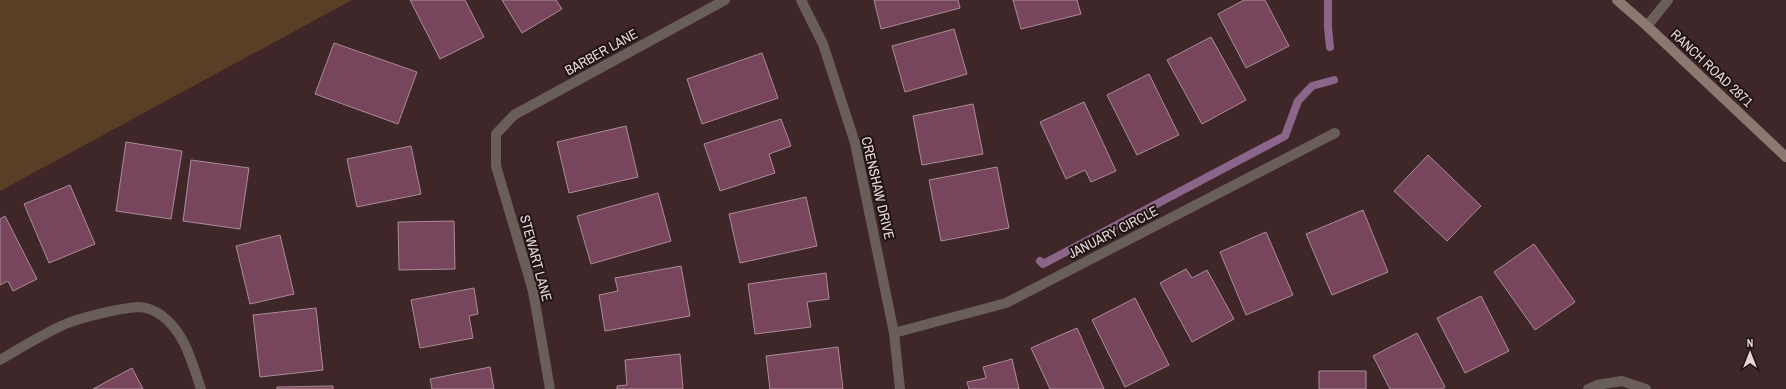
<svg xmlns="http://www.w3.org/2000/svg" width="1786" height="389" viewBox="0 0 1786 389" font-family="'Archivo Narrow',sans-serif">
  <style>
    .green { fill: #593f25 }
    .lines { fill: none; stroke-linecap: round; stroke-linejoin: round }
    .stream { stroke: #8c658b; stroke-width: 8 }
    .building { fill: #77465c; stroke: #aa8d99 }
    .minor { stroke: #6a5e59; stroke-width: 10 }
    .secondary { stroke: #8b7871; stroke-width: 10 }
    .labels { text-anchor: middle; stroke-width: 4; stroke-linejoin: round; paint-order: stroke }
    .street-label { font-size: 14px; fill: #e8d6d7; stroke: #1e1313 }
  </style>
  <rect width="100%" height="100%" fill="#3f2628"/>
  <path class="green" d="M0 0H352L0 191Z"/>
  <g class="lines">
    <path class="stream" d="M1328 0V28L1330 47
      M1040 261 1043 264 1285 136 1298 101 1312 86 1334 80"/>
  </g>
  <path class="building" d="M410 0H465L484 37 440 59Z
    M502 0H556L562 9 522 33Z
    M874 0H958L960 8 881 29Z
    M1013 0H1077L1081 14 1021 29Z
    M1244 0H1265L1289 46 1246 68 1218 14Z
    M954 29 967 74 905 92 892 46Z
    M1211 37 1246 100 1202 124 1167 60Z
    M334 43 417 72 398 124 315 94Z
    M762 53 778 98 702 124 687 79Z
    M1149 74 1179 135 1137 155 1107 95Z
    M1084 102 1116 171 1091 182 1085 170 1066 179 1040 122Z
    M973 104 983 154 922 165 913 116Z
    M781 119 791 146 769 154 775 173 720 191 704 144Z
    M626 126 638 177 569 193 557 142Z
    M126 142 182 151 171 219 116 211Z
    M411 146 421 194 357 207 347 159Z
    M1428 155 1481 206 1447 241 1394 191Z
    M191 160 249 168 240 229 183 221Z
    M997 167 1009 228 941 241 929 180Z
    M70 185 95 244 49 263 24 204Z
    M658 193 671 241 591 264 577 216Z
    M806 197 817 246 740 263 729 214Z
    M1363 210 1388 272 1332 295 1306 234Z
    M5 216 37 279 13 291 8 281 0 285V219Z
    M454 221 455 269 399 270 398 222Z
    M1266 232 1293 295 1246 315 1220 252Z
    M280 235 294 294 250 304 236 246Z
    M1534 244 1575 302 1535 330 1494 272Z
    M681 266 690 316 605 331 599 295 618 291 615 278Z
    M1186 269 1192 278 1207 270 1234 319 1192 342 1160 283Z
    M826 273 829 299 807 302 811 327 755 334 748 284Z
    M474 288 478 314 469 316 473 338 420 348 411 300Z
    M1481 296 1509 351 1465 373 1437 318Z
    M1135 298 1169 365 1125 387 1092 320Z
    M316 308 323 370 260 377 253 315Z
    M1077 328 1104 389H1050L1031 348Z
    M1417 333 1445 387 1442 389H1390L1373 356Z
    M838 347 843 389H770L766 356Z
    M680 354 683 389H617V386L627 385 625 360Z
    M1012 359 1019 389H969L967 382 986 378 983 367Z
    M490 367 494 389H432L430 379Z
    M132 368 143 389H93Z
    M1319 371H1366V389H1319Z
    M333 386V389H277V387Z"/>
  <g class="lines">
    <path class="minor" d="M801 0 823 44 855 143 894 333 900 389
      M1647 26 1668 0
      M894 333 1006 303 1335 133
      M0 360C20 348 40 336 61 326 77 318 121 308 138 307 146 307 155 311 161 315 185 332 192 363 201 389
      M550 389 533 291 496 166V134L514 115 725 0
      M1588 389 1597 385 1622 381 1646 389"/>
    <path class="secondary" d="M1617 0 1647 26 1786 157"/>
  </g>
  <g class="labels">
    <g class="street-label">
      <text transform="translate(601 52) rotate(-29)" y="5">BARBER LANE</text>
      <text transform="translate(1712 68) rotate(43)" y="5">RANCH ROAD 2871</text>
      <text transform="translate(878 188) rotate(77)" y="5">CRENSHAW DRIVE</text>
      <text transform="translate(1113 232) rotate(-27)" y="5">JANUARY CIRCLE</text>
      <text transform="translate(536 258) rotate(75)" y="5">STEWART LANE</text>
    </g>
  </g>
  <g transform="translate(1750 353)" stroke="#1e1313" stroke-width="3" paint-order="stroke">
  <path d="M0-3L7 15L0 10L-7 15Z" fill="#e8d6d7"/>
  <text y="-6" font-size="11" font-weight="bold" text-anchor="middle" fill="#e8d6d7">N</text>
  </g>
</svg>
